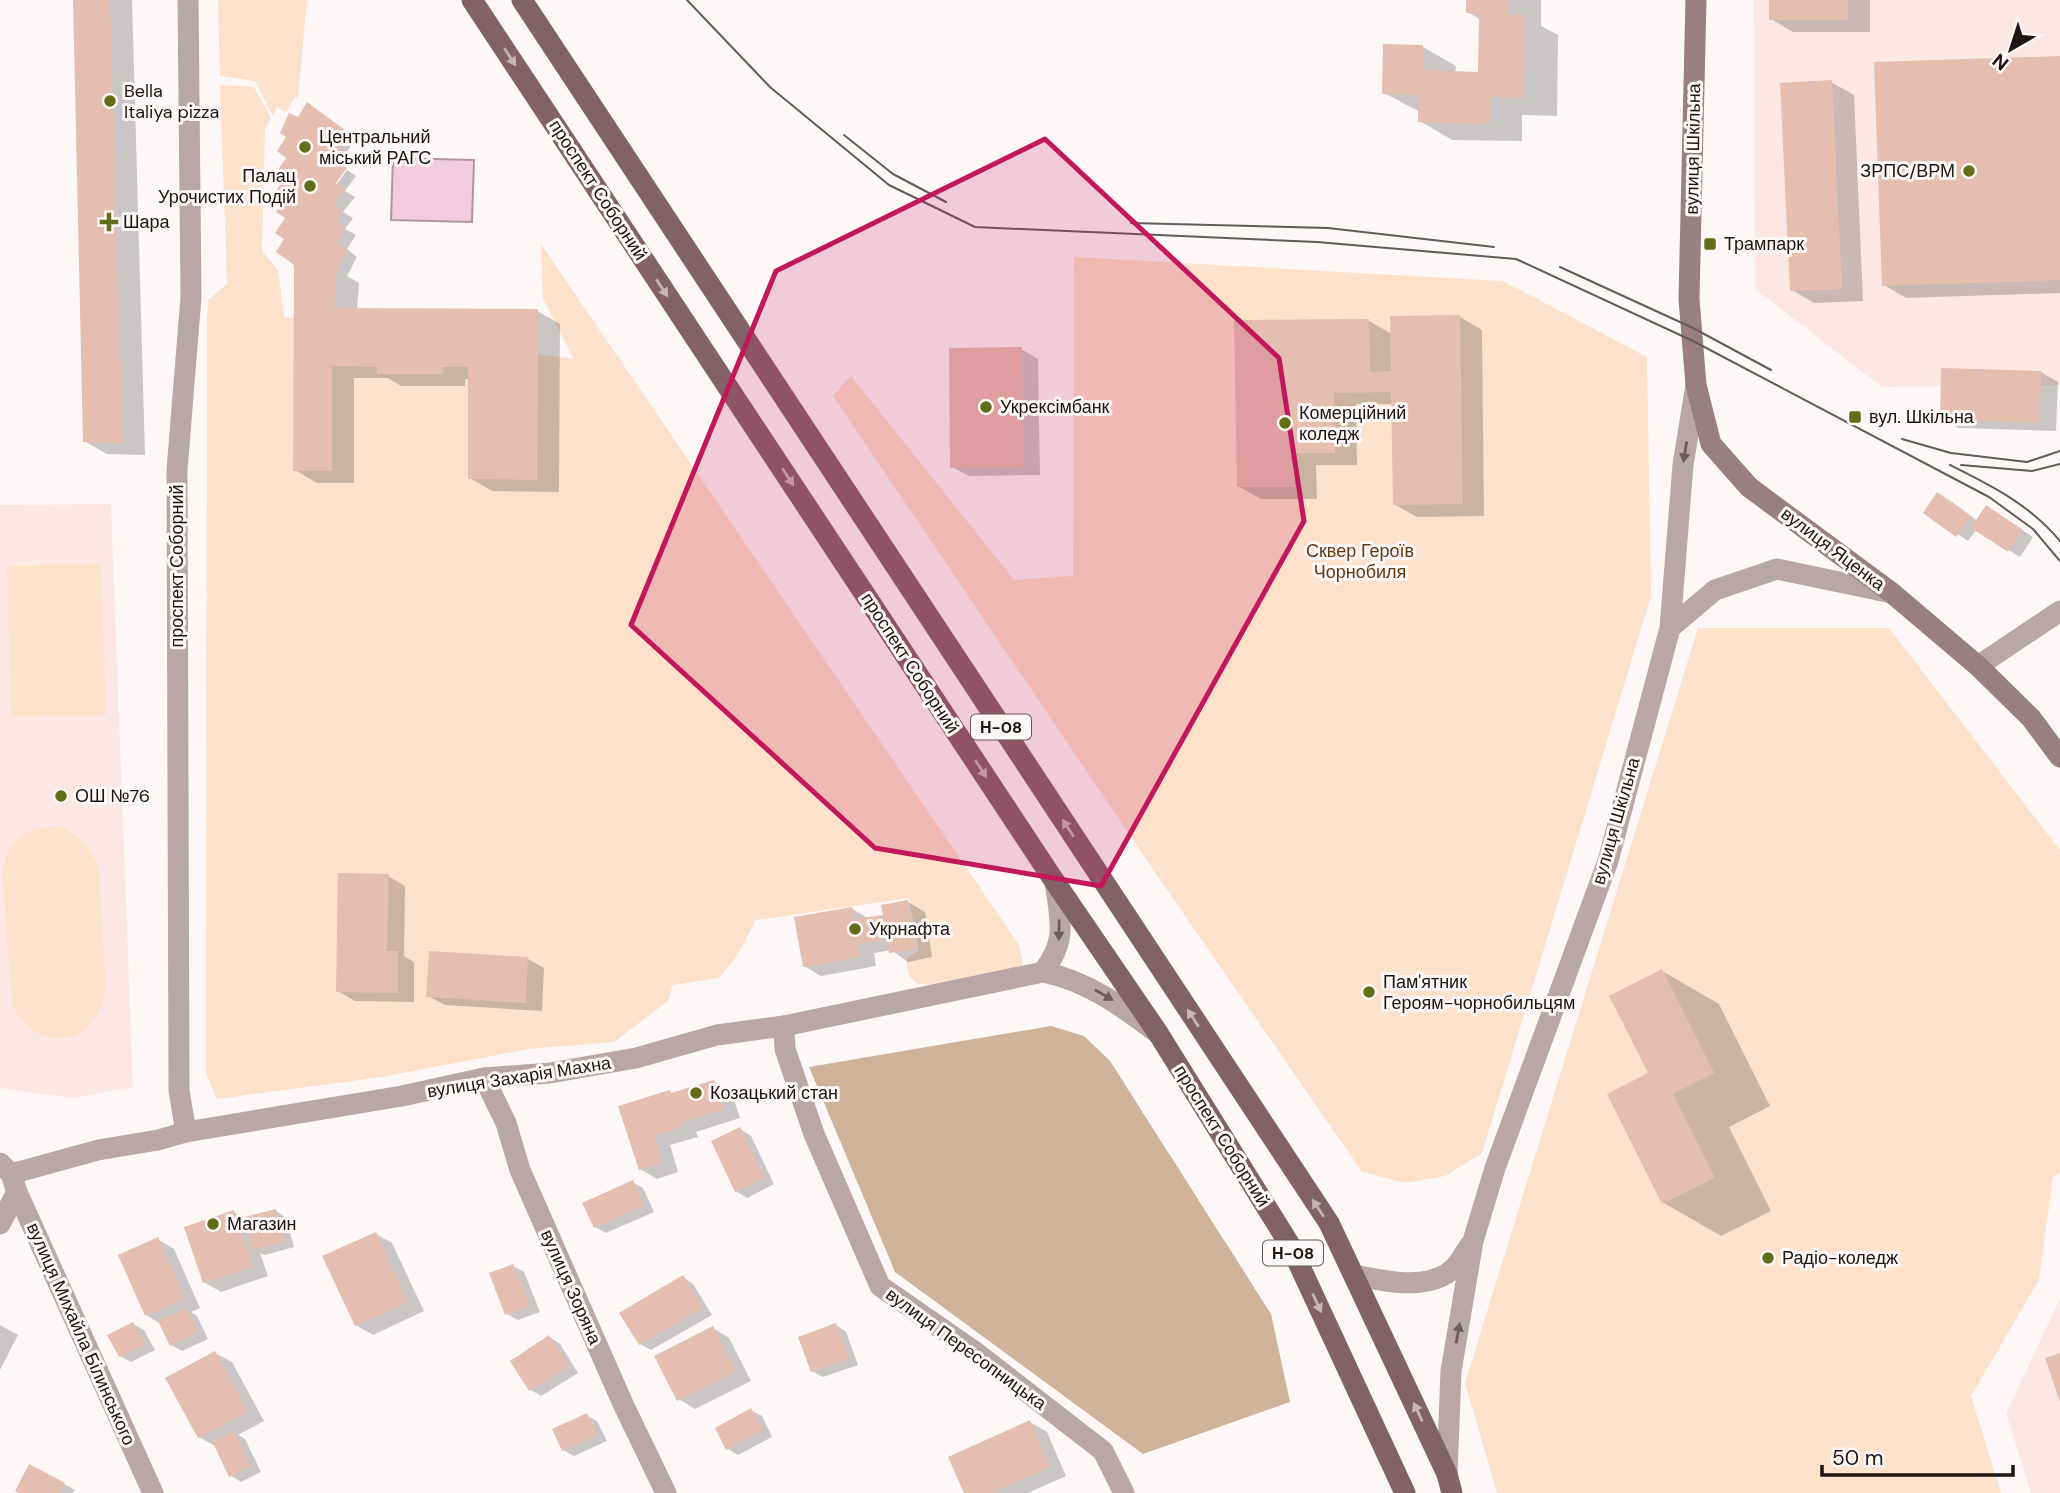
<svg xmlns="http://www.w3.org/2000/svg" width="2060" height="1493" viewBox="0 0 2060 1493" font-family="'DM Sans',sans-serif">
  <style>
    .built { fill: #fde7e5 }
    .green { fill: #fde1ca }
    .forest { fill: #d0b299 }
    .water { fill: #f2ccde; stroke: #b295a1; stroke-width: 2 }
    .shadow { fill: #0003 }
    .building { fill: #e5beaf }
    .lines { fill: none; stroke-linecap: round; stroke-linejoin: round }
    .minor { stroke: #b9a6a9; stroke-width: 21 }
    .tertiary { stroke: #b9a6a9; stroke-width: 21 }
    .secondary { stroke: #997e83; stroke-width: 21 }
    .primary { stroke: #826268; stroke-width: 21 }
    .tram { stroke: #635b5a; stroke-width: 2 }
    .oneway { fill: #c6b4b7 }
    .oneway2 { fill: #6b5d5e }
    .marked { fill: #c2185b; fill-opacity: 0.2; stroke: #c2185b; stroke-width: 5; stroke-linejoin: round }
    .poi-dot { fill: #616e17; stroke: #fdf8f7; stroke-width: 2.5 }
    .labels { text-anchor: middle; stroke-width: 6; stroke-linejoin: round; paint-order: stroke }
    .shield { fill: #fdf8f7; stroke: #605857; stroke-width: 2 }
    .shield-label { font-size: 16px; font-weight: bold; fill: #1d1413 }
    .poi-label { font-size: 18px; fill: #1d1413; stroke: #fdf8f7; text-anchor: start }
    .street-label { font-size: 18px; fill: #1d1413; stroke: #fdf8f7 }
    .park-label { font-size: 18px; fill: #62390f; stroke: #fdf8f7 }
  </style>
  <rect width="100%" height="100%" fill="#fdf8f7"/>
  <path class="built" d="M1754 0H2060V385L1882 387 1755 289Z
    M111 504 133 1087 72 1098 0 1088V505Z
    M2060 1299V1493H2031L2006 1413Z"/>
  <path class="green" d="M218 0H307L298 98 295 97 286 112 277 107 273 116 255 81 220 76Z
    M220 85 254 87 271 118 265 129 262 251 278 270 284 317 574 359 543 299 541 244 1019 945 1023 964 1013 974 935 985 917 984 909 976 906 959 919 950 909 898 756 920 737 956 719 978 673 985 668 1001 614 1042 529 1049 382 1077 217 1099 206 1073 207 318 208 300 227 284Z
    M1074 257 1503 281 1647 357 1651 596 1482 1153 1445 1176 1405 1183 1362 1172 1152 868 833 396 851 376 1014 580 1073 576Z
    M101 563 106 715 11 717 7 566Z
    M1698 628H1889L2060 850V1173L2053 1177 2039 1280 1971 1396 2001 1493H1497L1465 1383Z
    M59 826C81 836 91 847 99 869L106 988C98 1046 39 1058 12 1005L2 871C9 837 26 827 59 826Z"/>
  <path class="forest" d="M1051 1026 1084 1036 1110 1061 1271 1314 1290 1402 1143 1454 895 1272 809 1067Z"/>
  <path class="water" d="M393 158 474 160 472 222 391 220Z"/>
  <path class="shadow" d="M75 0H132L145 455 107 454 84 441Z
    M1468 0H1541V26L1558 35 1557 116 1522 115V141L1452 140 1420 121V112L1384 93 1423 47 1456 66 1455 73H1480L1481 20 1468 12Z
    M1771 0H1870V32H1793L1771 19Z
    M2060 57V293L1906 298 1884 285Z
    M1831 82 1854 95 1863 301 1814 303 1792 290Z
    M318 111 356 138 346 153 354 158 329 189 332 191 347 170 356 176 345 191 355 197 343 212 353 218 345 229 356 235 347 249 357 257 347 276 359 283 357 310 537 311 560 324 559 492 492 491 470 478V379H465V386H401L388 378H354V483H317L295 470 296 268 287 239 288 158 299 120Z
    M1460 317 1482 330 1484 516 1417 517 1394 504 1393 404H1356L1357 465H1316L1317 499H1261L1238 486 1369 321 1392 334Z
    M1021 349 1038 359 1040 475 969 476 952 467Z
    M2041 372 2058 382 2056 431 1959 428 1942 419Z
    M1949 500 1978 521 1997 514 2033 537 2020 557 1976 530 1968 541 1925 512Z
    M388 876 405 886 404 956 414 962V1002L355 1001 338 991Z
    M908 902 925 912 932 957 908 962 891 950 874 953 876 966 821 976 804 966 851 908 869 919 885 916Z
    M528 959 544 968 542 1011 445 1005 428 996Z
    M1662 971 1719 1004 1770 1106 1729 1127 1771 1211 1721 1236 1664 1203 1609 1095 1650 1074Z
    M714 1082 731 1091 740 1118 696 1132 698 1137 670 1145 678 1172 657 1179 640 1169 670 1092 674 1094Z
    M740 1129 751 1136 774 1184 747 1198 736 1191Z
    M632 1182 643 1188 654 1212 606 1233 595 1227Z
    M276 1211 286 1218 294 1247 265 1255 260 1253 268 1276 221 1292 204 1282 234 1212 245 1219Z
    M376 1234 392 1243 424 1311 373 1335 356 1325Z
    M157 1239 174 1249 200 1308 191 1312 197 1316 208 1339 182 1351 171 1345 161 1324 146 1315Z
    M513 1266 524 1272 540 1312 518 1320 507 1314Z
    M683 1277 693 1284 712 1315 651 1350 640 1344Z
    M133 1324 144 1330 155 1350 131 1362 120 1356Z
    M0 1325 18 1335 0 1370Z
    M836 1325 846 1332 858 1365 823 1377 812 1371Z
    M713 1328 729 1338 751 1381 695 1409 679 1399Z
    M549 1337 560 1344 578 1373 541 1396 531 1390Z
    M215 1353 232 1362 264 1421 238 1435 245 1439 261 1472 241 1482 230 1475 217 1447 199 1437Z
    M751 1410 762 1416 772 1437 738 1455 728 1449Z
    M586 1415 597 1421 607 1441 574 1456 563 1450Z
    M1030 1422 1047 1432 1066 1476 1028 1493H966Z
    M30 1466 75 1490 73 1493H22Z"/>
  <path class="building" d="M73 0H110L123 443 83 442Z
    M1466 0H1509L1508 14 1526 15 1524 98 1490 97 1489 124 1418 122V95L1382 94 1383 44 1423 45V70L1478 72 1479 14 1466 13Z
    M1769 0H1848V20H1769Z
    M2060 56V280L1882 286 1874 62Z
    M1832 80 1842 289 1790 291 1780 83Z
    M307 102 346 131 336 145 344 151 336 163 347 168 336 183 345 189 334 204 343 210 336 221 346 228 337 242 347 250 337 269 334 308 538 309 537 480 468 479V367H443V374H377V367L332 366V471H293L294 268 293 264 276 252 284 239 275 233 285 218 276 212 284 199 276 191 285 177 277 171 286 158 277 151 286 137 280 133 289 113 298 117Z
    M1460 315 1463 504 1393 505 1391 392 1334 393 1335 453H1294L1295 487H1237L1234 320 1369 319 1370 372 1391 371 1390 316Z
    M1022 347 1023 467 950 468 949 348Z
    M1941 368 2041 371 2040 423 1940 420Z
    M1937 492 1971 516 1956 537 1923 513Z
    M1986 505 2023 530 2008 552 1971 528Z
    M338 873 389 874 387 951H398V993L336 992Z
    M908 900 916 949 889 953 887 939 872 942 858 944 860 957 803 967 794 917 852 907 854 919 883 915 881 905Z
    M429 951 528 957 526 1003 426 997Z
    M1662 969 1714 1073 1673 1094 1715 1178 1662 1204 1607 1094 1648 1073 1609 996Z
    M714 1080 724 1109 680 1123 682 1127 654 1136 662 1163 639 1170 618 1106 670 1090 671 1093Z
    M740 1127 764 1178 735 1192 711 1141Z
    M633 1180 644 1205 594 1228 582 1203Z
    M276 1209 284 1242 252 1250 244 1217Z
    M234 1210 253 1267 203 1283 184 1227Z
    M376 1232 408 1302 355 1326 322 1256Z
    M158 1237 185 1299 145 1316 118 1255Z
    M513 1264 530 1306 505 1315 489 1273Z
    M683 1275 702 1308 639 1345 619 1313Z
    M187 1308 198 1332 170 1346 158 1321Z
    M133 1322 145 1344 119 1357 107 1335Z
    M836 1323 849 1359 811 1372 798 1337Z
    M713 1326 736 1371 677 1401 654 1356Z
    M549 1335 569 1366 529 1391 510 1361Z
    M215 1351 248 1412 198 1438 165 1378Z
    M2060 1353V1402L2045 1358Z
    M751 1408 763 1430 726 1450 715 1428Z
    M587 1413 597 1435 562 1451 552 1429Z
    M1030 1420 1050 1467 991 1493H964L948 1457Z
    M234 1431 251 1466 229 1477 212 1441Z
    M29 1464 65 1483 59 1493H19L15 1491Z"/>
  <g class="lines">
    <path class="minor" d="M1978 666 2060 611
      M784 1026 785 1049 814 1134 880 1286 978 1354 1103 1451 1124 1493
      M484 1078 506 1123 520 1170 624 1406 666 1493
      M186 1132 179 1091 177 470 191 297 188 0
      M0 1224 17 1192"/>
    <path class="tertiary" d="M1670 628 1715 590 1777 569 1892 593
      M1043 972C1068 940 1060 920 1055 882
      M0 1163 11 1174 98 1150 158 1140 186 1132 402 1096 484 1078 550 1073 636 1058 717 1035 784 1026 1043 972C1087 981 1120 1005 1156 1032
      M11 1174 17 1192 153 1493
      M1354 1275C1384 1281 1429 1292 1454 1268 1460 1262 1465 1252 1470 1245
      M1447 1474 1451 1371 1473 1241 1495 1168 1608 861 1670 628 1683 465 1696 385"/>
    <path class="secondary" d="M1696 0 1689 299 1696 385 1711 444 1749 487 1892 593 1978 666 2031 718 2060 757"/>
    <path class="primary" d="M472 0 1055 882 1158 1033 1290 1245 1405 1493
      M522 0 1329 1223 1447 1474 1452 1493"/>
    <path class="tram" d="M687 0 770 87 889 185 975 227 1317 242 1516 259 1693 341 1989 497 2033 529 2060 561
      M844 135 893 174 946 202
      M1131 223 1328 228 1494 247
      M1560 267 1693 328 1771 370
      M1902 439 1951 453 2027 462 2060 451
      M1950 465C1992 486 2029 504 2060 541
      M1961 465 2032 471 2060 464"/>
  </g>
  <defs><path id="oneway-solid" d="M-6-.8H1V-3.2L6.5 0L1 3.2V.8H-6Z" transform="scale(1.75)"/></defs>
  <g class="oneway">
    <use href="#oneway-solid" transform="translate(510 57) rotate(57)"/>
    <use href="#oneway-solid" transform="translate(662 288) rotate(57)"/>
    <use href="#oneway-solid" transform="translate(788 477) rotate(57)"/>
    <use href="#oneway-solid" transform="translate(981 769) rotate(57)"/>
    <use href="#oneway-solid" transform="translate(1068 828) rotate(-123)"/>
    <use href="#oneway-solid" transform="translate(1193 1018) rotate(-123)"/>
    <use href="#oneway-solid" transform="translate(1318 1208) rotate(-123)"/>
    <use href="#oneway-solid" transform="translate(1317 1303) rotate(65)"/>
    <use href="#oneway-solid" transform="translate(1418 1412) rotate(-115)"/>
  </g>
  <g class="oneway2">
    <use href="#oneway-solid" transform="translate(1685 452) rotate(99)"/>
    <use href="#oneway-solid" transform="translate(1059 930) rotate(91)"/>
    <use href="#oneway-solid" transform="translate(1104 995) rotate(30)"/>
    <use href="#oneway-solid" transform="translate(1458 1333) rotate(-80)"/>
  </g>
  <path class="marked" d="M1045 139 1279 358 1304 521 1101 886 875 848 631 625 776 271Z"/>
  <g class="poi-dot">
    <circle cx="110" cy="101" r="7"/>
    <circle cx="305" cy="147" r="7"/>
    <circle cx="1969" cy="171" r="7"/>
    <circle cx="310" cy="186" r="7"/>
    <path d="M105.5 211.5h7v7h7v7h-7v7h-7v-7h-7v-7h7z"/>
    <rect x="1703" y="237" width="14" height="14" rx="3.5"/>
    <circle cx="986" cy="407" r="7"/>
    <rect x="1848" y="410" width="14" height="14" rx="3.5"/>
    <circle cx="1285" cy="423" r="7"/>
    <circle cx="61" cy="796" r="7"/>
    <circle cx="855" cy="929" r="7"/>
    <circle cx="1369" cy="992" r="7"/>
    <circle cx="696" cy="1093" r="7"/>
    <circle cx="213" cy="1224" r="7"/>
    <circle cx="1768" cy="1258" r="7"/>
  </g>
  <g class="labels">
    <g class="shield">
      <rect x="971" y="714.5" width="60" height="25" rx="5"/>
      <rect x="1263" y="1240.5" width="60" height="25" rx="5"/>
    </g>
    <g class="shield-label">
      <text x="1001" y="733">Н-08</text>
      <text x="1293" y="1259">Н-08</text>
    </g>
    <g class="poi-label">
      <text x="124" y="97">Bella<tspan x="124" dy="21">Italiya pizza</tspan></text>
      <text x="319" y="143">Центральний<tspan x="319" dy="21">міський РАГС</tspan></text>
      <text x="1955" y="177" text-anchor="end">ЗРПС/ВРМ</text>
      <text x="296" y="182" text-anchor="end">Палац<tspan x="296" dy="21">Урочистих Подій</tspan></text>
      <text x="123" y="228">Шара</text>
      <text x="1724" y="250">Трампарк</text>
      <text x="1000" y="413">Укрексімбанк</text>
      <text x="1299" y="419">Комерційний<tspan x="1299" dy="21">коледж</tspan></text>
      <text x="1869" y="423">вул. Шкільна</text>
      <text x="75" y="802">ОШ №76</text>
      <text x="869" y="935">Укрнафта</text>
      <text x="1383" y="988">Пам'ятник<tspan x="1383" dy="21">Героям-чорнобильцям</tspan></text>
      <text x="710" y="1099">Козацький стан</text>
      <text x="227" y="1230">Магазин</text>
      <text x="1782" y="1264">Радіо-коледж</text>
    </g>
    <g class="street-label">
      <text transform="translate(1693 149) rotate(-89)" y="6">вулиця Шкільна</text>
      <text transform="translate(598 190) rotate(57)" y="6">проспект Соборний</text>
      <text transform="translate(1833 549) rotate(37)" y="6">вулиця Яценка</text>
      <text transform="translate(177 566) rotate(-90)" y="6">проспект Соборний</text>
      <text transform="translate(910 663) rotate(57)" y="6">проспект Соборний</text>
      <text transform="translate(1616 821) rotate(-74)" y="6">вулиця Шкільна</text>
      <text transform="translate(519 1077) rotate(-9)" y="6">вулиця Захарія Махна</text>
      <text transform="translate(1222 1136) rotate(58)" y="6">проспект Соборний</text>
      <text transform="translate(571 1287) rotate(66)" y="6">вулиця Зоряна</text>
      <text transform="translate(81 1334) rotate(66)" y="6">вулиця Михайла Білинського</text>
      <text transform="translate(966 1349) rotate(36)" y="6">вулиця Пересопницька</text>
    </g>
    <g class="park-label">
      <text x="1360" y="557">Сквер Героїв<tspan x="1360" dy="21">Чорнобиля</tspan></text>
    </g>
  </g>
  <g transform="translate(2011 49) rotate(219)" stroke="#fdf8f7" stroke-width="5" paint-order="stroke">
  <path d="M0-5L12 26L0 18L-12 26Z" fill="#1d1413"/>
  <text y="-10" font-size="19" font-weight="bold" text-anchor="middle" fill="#1d1413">N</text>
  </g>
  <path d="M1822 1465v10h191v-10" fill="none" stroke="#1d1413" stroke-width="3.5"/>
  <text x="1832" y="1465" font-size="21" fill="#1d1413" stroke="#fdf8f7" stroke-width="5" paint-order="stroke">50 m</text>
</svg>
